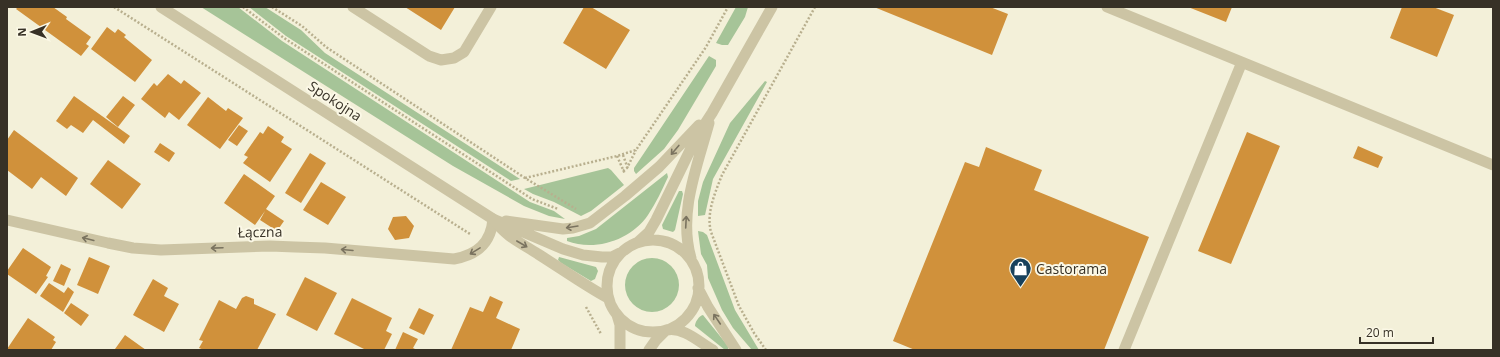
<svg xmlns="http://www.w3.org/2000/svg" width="1500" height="357" viewBox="0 0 1500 357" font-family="'Open Sans',sans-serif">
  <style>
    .green { fill: #a6c498 }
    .building { fill: #d0913b }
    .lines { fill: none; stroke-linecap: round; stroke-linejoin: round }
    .path { stroke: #b8af8e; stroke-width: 2.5; stroke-dasharray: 2 2; stroke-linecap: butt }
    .service { stroke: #ccc4a4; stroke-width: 11 }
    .minor { stroke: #ccc4a4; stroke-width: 11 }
    .tertiary { stroke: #ccc4a4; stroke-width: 11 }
    .oneway { stroke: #7a735f }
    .labels { text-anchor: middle; stroke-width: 4; stroke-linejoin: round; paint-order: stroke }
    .street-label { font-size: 14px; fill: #373126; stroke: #fbf8e6 }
    .poi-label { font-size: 14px; fill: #373126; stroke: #fbf8e6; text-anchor: start }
  </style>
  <rect width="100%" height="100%" fill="#f3f0d9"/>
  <path class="green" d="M201 7H238L282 41 530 202 554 211 565 219 549 216 524 206 453 166Z
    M249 7H265L301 30 325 53 520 179 511 181 286 36Z
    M736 7H748L745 17 728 45H722L716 43Z
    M709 56 716 60V66L678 130 664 149 636 174 634 171V168Z
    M765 81 767 82 713 179 705 215 698 216V201L703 182 730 123Z
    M608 168 611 170 624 185 591 211 581 216 554 202 533 194 524 189Z
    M667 173 668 177C662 190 656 203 648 215 631 240 595 252 567 241V238L579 236 596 229Z
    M679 191H682L683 194 675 230 673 232 663 229 662 225Z
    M698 231 703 232 707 235 735 310 759 350H752L733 328 722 310 708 278 707 265 701 254Z
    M559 257 596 267 598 271 595 279 591 281 561 263 558 260Z
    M625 285a27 27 0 1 1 54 0a27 27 0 1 1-54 0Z
    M703 315 728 346V350H725L695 326C695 322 699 316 703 315Z"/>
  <path class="building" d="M18 7H53L67 17 66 19 91 37 86 44 89 46 81 56 16 9Z
    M405 7H455L441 30Z
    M584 7H591L630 30 606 69 563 43Z
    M874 7H990L1008 14 992 55Z
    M1188 7H1232L1226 22Z
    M1402 7H1433L1454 15 1437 57 1390 38Z
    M107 27 115 33 118 29 126 35 124 37 152 60 135 82 91 49Z
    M168 74 181 84 184 80 201 93 179 120 169 112 165 118 141 99 154 83 157 86Z
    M74 96 130 136 124 144 93 120 83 133 71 125 67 129 56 121Z
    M123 96 135 105 118 127 106 117Z
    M208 97 226 111 228 108 243 118 220 149 187 125Z
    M239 125 248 131 237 146 228 140Z
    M268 126 284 137 281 142 292 149 270 182 243 163 248 157 244 155 260 132 263 134Z
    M14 130 78 178 66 196 41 177 32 189 7 170V140Z
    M1247 132 1280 146 1231 264 1198 251Z
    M160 143 175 153 169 162 154 152Z
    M1358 146 1383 157 1378 168 1353 158Z
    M986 147 1042 170 1034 190 1149 237 1104 350H915L893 341 965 162 979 167Z
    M310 153 326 163 301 203 285 193Z
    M108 160 141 184 122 209 90 184Z
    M244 174 275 196 266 209 284 221 277 231 260 220 265 211 255 225 224 203Z
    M321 182 346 197 328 225 303 210Z
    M406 216 414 226 409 238 395 240 388 229 393 217Z
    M23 248 51 267 46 276 48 277 36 294 7 274V271Z
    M89 257 110 266 98 294 77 285Z
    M61 264 71 269 64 286 53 281Z
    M305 277 337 293 317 331 286 315Z
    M153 279 168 288 164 296 179 304 164 332 133 315Z
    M49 283 64 293 68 287 74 292 63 312 40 296Z
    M246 296 254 299V304L276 314 257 350H204L199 348 203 341 199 340 219 300 236 309 242 298Z
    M490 296 503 302 496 318 520 329 511 350H451L470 307 483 312Z
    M352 298 392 318 386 331 392 334 384 350H366L334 334Z
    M71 303 89 315 81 326 64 313Z
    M419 308 434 315 424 335 409 328Z
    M28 318 55 337 53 340 56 342 51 350 7 349Z
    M403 332 418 339 413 348 417 350H395Z
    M125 335 146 350H117L115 349Z"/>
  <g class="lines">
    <path class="path" d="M114 7 470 234
      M243 7 284 38 532 199 558 209
      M272 7 302 26 326 47 525 178 576 209
      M623 155 628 169
      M617 156 625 174
      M623 171 627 168 636 150
      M525 178 617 156 636 150 706 47 728 7
      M586 307 601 334
      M766 350 754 333 739 306 711 232C706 213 715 193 722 175L815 7"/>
    <path class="service" d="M353 7 429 56 441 60 454 58 464 52 491 7
      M1107 7 1493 165
      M1124 350 1242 62"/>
    <path class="minor" d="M7 220 108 243 133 248 161 250 270 246 295 247 325 248 454 259C477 255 491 243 493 219"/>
    <path class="tertiary" d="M161 7 493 219 563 249 583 255 602 257H612L620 253
      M495 221C506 237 523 244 538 254 562 269 584 285 608 298
      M506 221 563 229 573 228 590 223 625 196 659 167 699 125
      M607 286a46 46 0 1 1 92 0a46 46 0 1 1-92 0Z
      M638 242 649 232 656 220 697 136 712 113 772 7
      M691 258C678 213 697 167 709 123
      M698 288 708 307 736 350
      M617 315 620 325V350
      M667 330C684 327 699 342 713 350
      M649 350 656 340 666 330"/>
  </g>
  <defs><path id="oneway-shaft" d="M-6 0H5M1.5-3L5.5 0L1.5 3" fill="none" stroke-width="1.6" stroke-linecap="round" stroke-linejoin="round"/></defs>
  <g class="oneway">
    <use href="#oneway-shaft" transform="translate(675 150) rotate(130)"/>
    <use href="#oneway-shaft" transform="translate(686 222) rotate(-87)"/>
    <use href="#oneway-shaft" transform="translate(572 227) rotate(171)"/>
    <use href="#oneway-shaft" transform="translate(88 239) rotate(-166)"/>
    <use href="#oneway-shaft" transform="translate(522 244) rotate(30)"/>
    <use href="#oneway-shaft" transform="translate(217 248) rotate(178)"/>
    <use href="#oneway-shaft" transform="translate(347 250) rotate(-175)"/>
    <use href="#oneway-shaft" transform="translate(475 251) rotate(148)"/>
    <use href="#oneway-shaft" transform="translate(717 319) rotate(-124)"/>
  </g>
  <defs>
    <symbol id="shop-pin" viewBox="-11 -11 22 30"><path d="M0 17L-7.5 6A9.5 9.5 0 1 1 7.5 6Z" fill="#18415c" stroke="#fbf8e6"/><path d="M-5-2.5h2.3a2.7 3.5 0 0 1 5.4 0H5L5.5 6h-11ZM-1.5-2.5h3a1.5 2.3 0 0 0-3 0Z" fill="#fff"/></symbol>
  </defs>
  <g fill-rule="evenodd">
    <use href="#shop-pin" x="1008" y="256" width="25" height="34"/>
  </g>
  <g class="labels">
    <g class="street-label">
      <text transform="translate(335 101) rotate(33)" y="5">Spokojna</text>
      <text transform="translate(260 232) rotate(-1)" y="5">Łączna</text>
    </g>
    <g class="poi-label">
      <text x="1036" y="274">Castorama</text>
    </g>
  </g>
  <rect width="1500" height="357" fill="none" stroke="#373126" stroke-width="16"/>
  <g transform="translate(32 32) rotate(269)" stroke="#fbf8e6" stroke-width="3" paint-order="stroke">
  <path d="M0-3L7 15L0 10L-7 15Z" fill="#373126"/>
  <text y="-6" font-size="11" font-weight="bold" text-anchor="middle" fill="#373126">N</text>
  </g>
  <path d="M1360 337v6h73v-6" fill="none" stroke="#373126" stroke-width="2"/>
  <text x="1366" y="337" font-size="12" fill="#373126" stroke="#fbf8e6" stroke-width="3" paint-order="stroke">20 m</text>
</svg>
